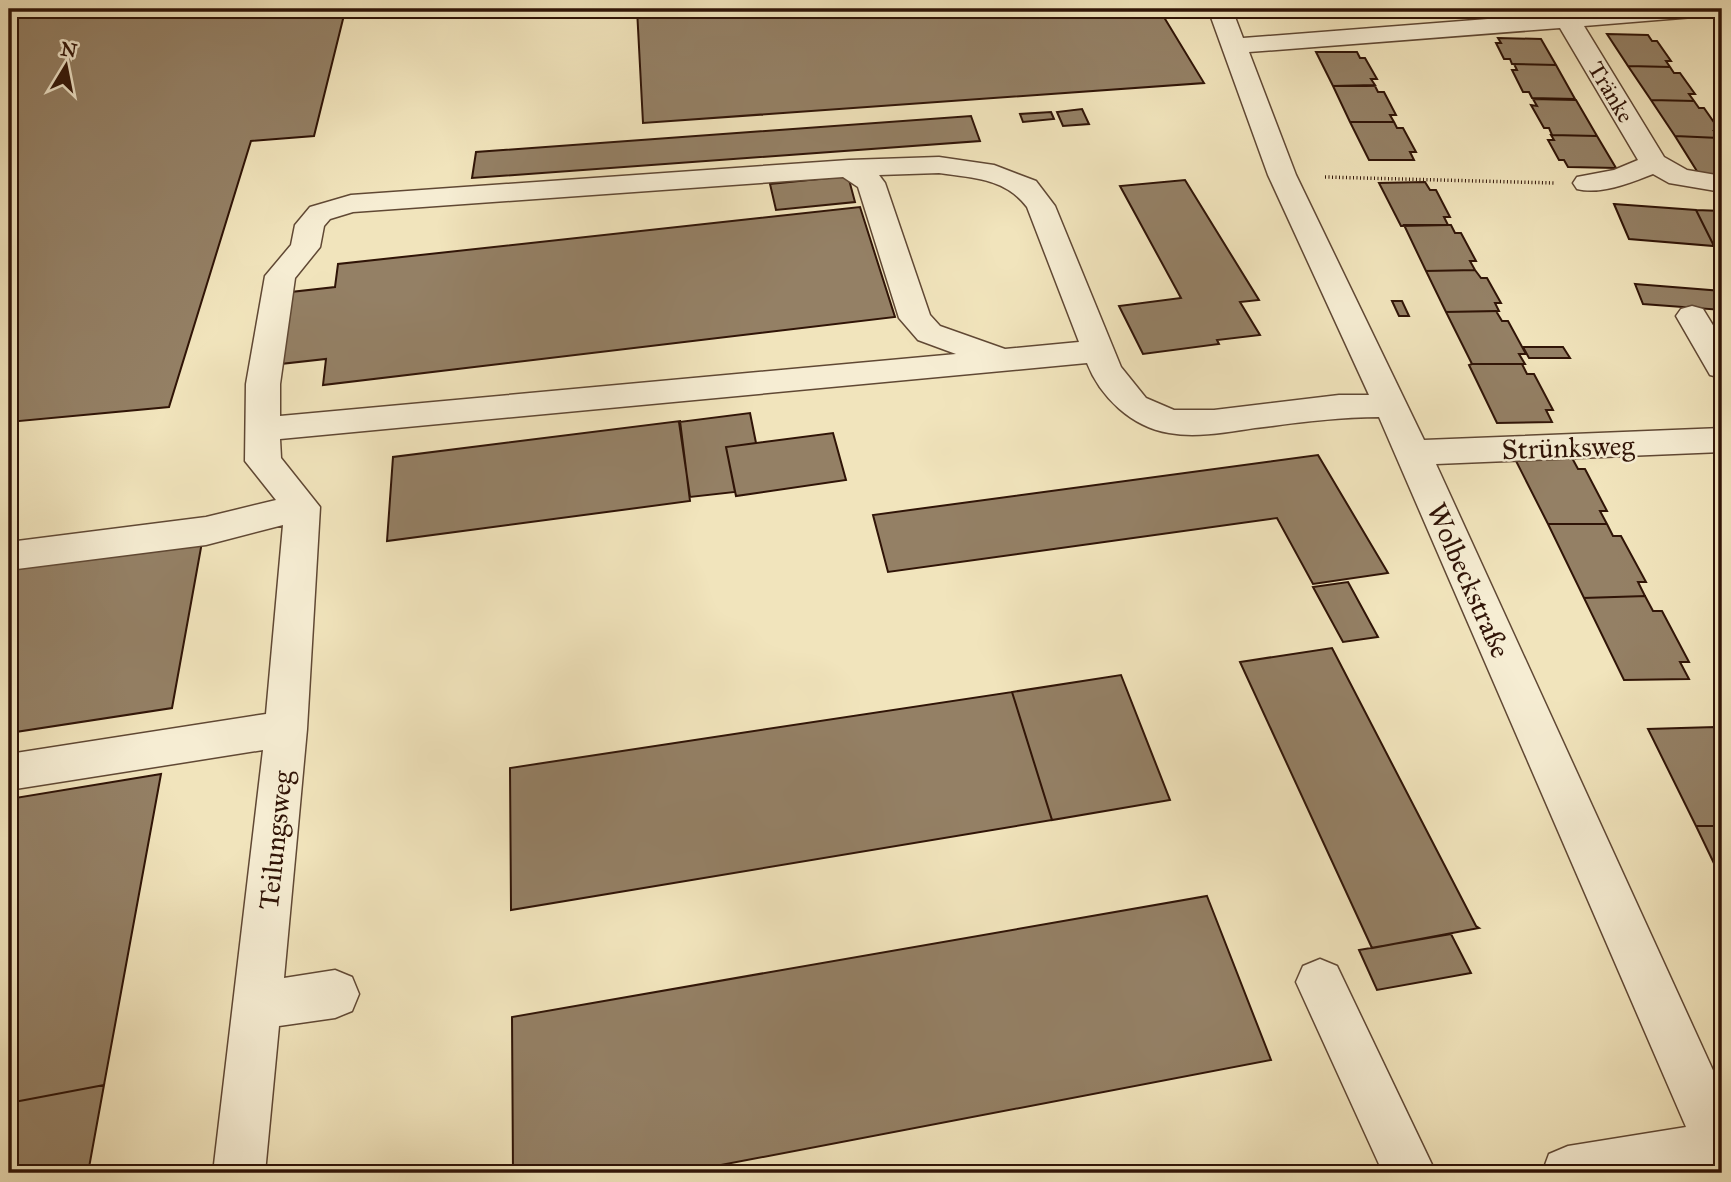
<svg xmlns="http://www.w3.org/2000/svg" width="1731" height="1182" viewBox="0 0 1731 1182" font-family="'IM FELL Great Primer',serif">
  <style>
    .building { fill: #948065; stroke: #301407; stroke-width: 2 }
    .lines { fill: none; stroke-linecap: round; stroke-linejoin: round }
    .minor-casing { stroke: #604834; stroke-width: 3 }
    .path { stroke: #301407; stroke-width: 3.5; stroke-dasharray: 1 2.5; stroke-linecap: butt }
    .minor { fill: #f6edd3; fill-rule: evenodd }
    .labels { text-anchor: middle; stroke-width: 5; stroke-linejoin: round; paint-order: stroke }
    .far-street-label { font-size: 23px; fill: #301407; stroke: #f6edd3 }
    .street-label { font-size: 28px; fill: #301407; stroke: #f6edd3 }
  </style>
  <rect width="100%" height="100%" fill="#f1e4bc"/>
  <filter id="stains"><feTurbulence type="fractalNoise" baseFrequency=".00286" numOctaves="4"/><feColorMatrix values="0 0 0 0 .2 0 0 0 0 .09 0 0 0 0 .02 0 0 0 .5 -.17"/></filter>
  <radialGradient id="worn" r=".72"><stop offset=".6" stop-color="#630" stop-opacity="0"/><stop offset="1" stop-color="#630" stop-opacity=".3"/></radialGradient>
  <path class="building" d="M9 9H371L370 14 344 15 314 136 251 141 169 407 9 422Z
    M637 9H1159L1204 83 643 123Z
    M1607 34 1648 35 1652 41H1657L1671 61H1666L1670 67 1628 66Z
    M1498 38 1541 39 1556 65 1512 64 1510 59H1504L1496 43H1501Z
    M1316 52H1357L1360 58H1365L1377 79H1371L1375 85 1333 86Z
    M1514 64 1556 65 1575 99 1532 98 1529 92H1523L1512 70H1517Z
    M1628 66 1670 67 1674 73H1680L1695 94H1689L1694 101 1651 100Z
    M1333 86H1375L1378 92H1384L1396 115H1390L1394 122H1350Z
    M1533 99 1576 100 1597 136 1552 135 1549 128H1544L1531 105 1537 106Z
    M1651 100 1694 101 1699 108H1704L1720 131H1714L1719 138 1675 136Z
    M1082 109 1089 124 1063 126 1057 112Z
    M1051 112 1054 119 1023 122 1020 114Z
    M971 116 980 141 472 178 476 152Z
    M1350 122H1394L1397 128H1403L1416 152H1410L1414 160H1369Z
    M1551 135 1597 136 1616 168 1568 167 1564 160H1559L1548 140H1554Z
    M1675 136 1719 138 1722 142V176H1700Z
    M848 176 855 202 776 210 770 184Z
    M1185 180 1259 300 1240 302 1260 335 1217 340 1219 344 1143 354 1119 306 1181 298 1120 186Z
    M1425 182 1430 190H1436L1450 217H1444L1448 225 1401 226 1379 183Z
    M1614 204 1696 210 1714 246 1629 239Z
    M860 207 895 317 323 385 326 359 280 364 291 292 335 287 338 264Z
    M1696 210 1722 211V246H1714Z
    M1404 225H1451L1455 233H1461L1476 261H1470L1475 270 1426 271Z
    M1475 270 1481 278H1487L1501 303H1495L1499 311 1446 312 1426 271Z
    M1635 284 1722 291V310L1643 304Z
    M1392 301H1402L1409 316H1399Z
    M1496 311 1502 321H1508L1526 354H1519L1525 364H1472L1446 312Z
    M1523 347H1563L1570 358H1529Z
    M1472 364H1522L1527 374H1534L1553 410H1546L1552 422 1497 423 1469 365Z
    M750 413 756 443 726 447 735 492 690 497 679 422Z
    M680 421 690 501 387 541 393 457Z
    M833 433 846 480 736 496 726 447Z
    M1318 455 1388 573 1313 584 1277 518 888 572 873 515Z
    M1571 456 1578 469H1585L1607 511H1600L1607 524H1548L1514 457Z
    M1548 524H1607L1613 536H1621L1646 582H1638L1645 596 1584 598Z
    M202 542 172 708 9 733V569Z
    M1348 582 1378 637 1343 642 1313 587Z
    M1645 596 1653 611H1662L1689 662H1680L1689 679 1624 680 1584 598Z
    M1332 648 1476 926 1479 928 1372 948 1240 662Z
    M1121 675 1170 800 1052 820 1012 692Z
    M1012 692 1052 820 511 910 510 768Z
    M1715 727 1722 741V826H1696L1648 729Z
    M161 774 104 1085 9 1103V799Z
    M1696 826H1722V880Z
    M1207 896 1271 1060 679 1173H513L512 1017Z
    M1451 934 1471 973 1377 990 1359 950Z
    M104 1085 88 1173H9V1103Z"/>
  <g class="lines">
    <defs>
      <path id="minor" d="M1208 9H1232L1243 38 1617 9H1718L1714 14 1706 16 1584 26 1664 157 1687 170 1722 176V192L1669 183 1653 174C1630 183 1601 195 1577 189L1573 183 1577 177 1614 170 1638 160 1560 28 1249 52 1296 175 1424 440 1722 428V452L1436 464 1722 1090V1173H1542L1549 1154 1568 1146 1686 1127 1379 417C1337 417 1297 423 1255 428 1228 432 1197 438 1169 433 1132 427 1100 397 1087 363L280 439 281 458 320 507 307 729 284 978 335 970 352 977 359 994 352 1011 335 1018 279 1026 265 1173H213L263 750 9 790V754L266 714 283 525 206 545 9 570V542L206 517 276 500 245 461 246 384 265 276 291 245 295 225 310 207 351 195 849 160 939 157 994 165 1036 181 1055 206 1121 367 1146 398 1174 410H1214L1339 395H1369L1268 175ZM939 173C973 178 1005 178 1027 207L1079 342 1005 349 940 326 930 315 885 183 879 175ZM843 177 858 187 899 318 918 340 956 354 280 416V384L295 278 320 247 324 226 330 219 353 212Z
        M1692 306 1703 309 1722 340V378L1710 375 1676 316 1681 309Z
        M1320 959 1337 966 1436 1173H1383L1296 982 1303 966Z"/>
    </defs>
    <use href="#minor" class="minor-casing"/>
    <path class="path" d="M1325 177 1554 183"/>
    <use href="#minor" class="minor"/>
  </g>
  <g class="labels">
    <g class="far-street-label">
      <text transform="translate(1611 92) rotate(59)" y="8">Tränke</text>
    </g>
    <g class="street-label">
      <text transform="translate(1568 447) rotate(-2)" y="10">Strünksweg</text>
      <text transform="translate(1469 580) rotate(66)" y="10">Wolbeckstraße</text>
      <text transform="translate(275 840) rotate(-84)" y="10">Teilungsweg</text>
    </g>
  </g>
  <rect width="1731" height="1182" fill="none" stroke="#f1e4bc" stroke-width="35"/>
  <rect x="10" y="10" width="1710" height="1161" fill="none" stroke="#301407" stroke-width="3.5"/>
  <rect x="18" y="18" width="1696" height="1147" fill="none" stroke="#301407" stroke-width="2"/>
  <g transform="translate(66 66) rotate(10)" stroke="#f6edd3" stroke-width="5" paint-order="stroke">
  <path d="M0-5L12 26L0 18L-12 26Z" fill="#301407"/>
  <text y="-10" font-size="19" font-weight="bold" text-anchor="middle" fill="#301407">N</text>
  </g>
  <rect width="100%" height="100%" filter="url(#stains)"/>
  <rect width="100%" height="100%" fill="url(#worn)"/>
</svg>
